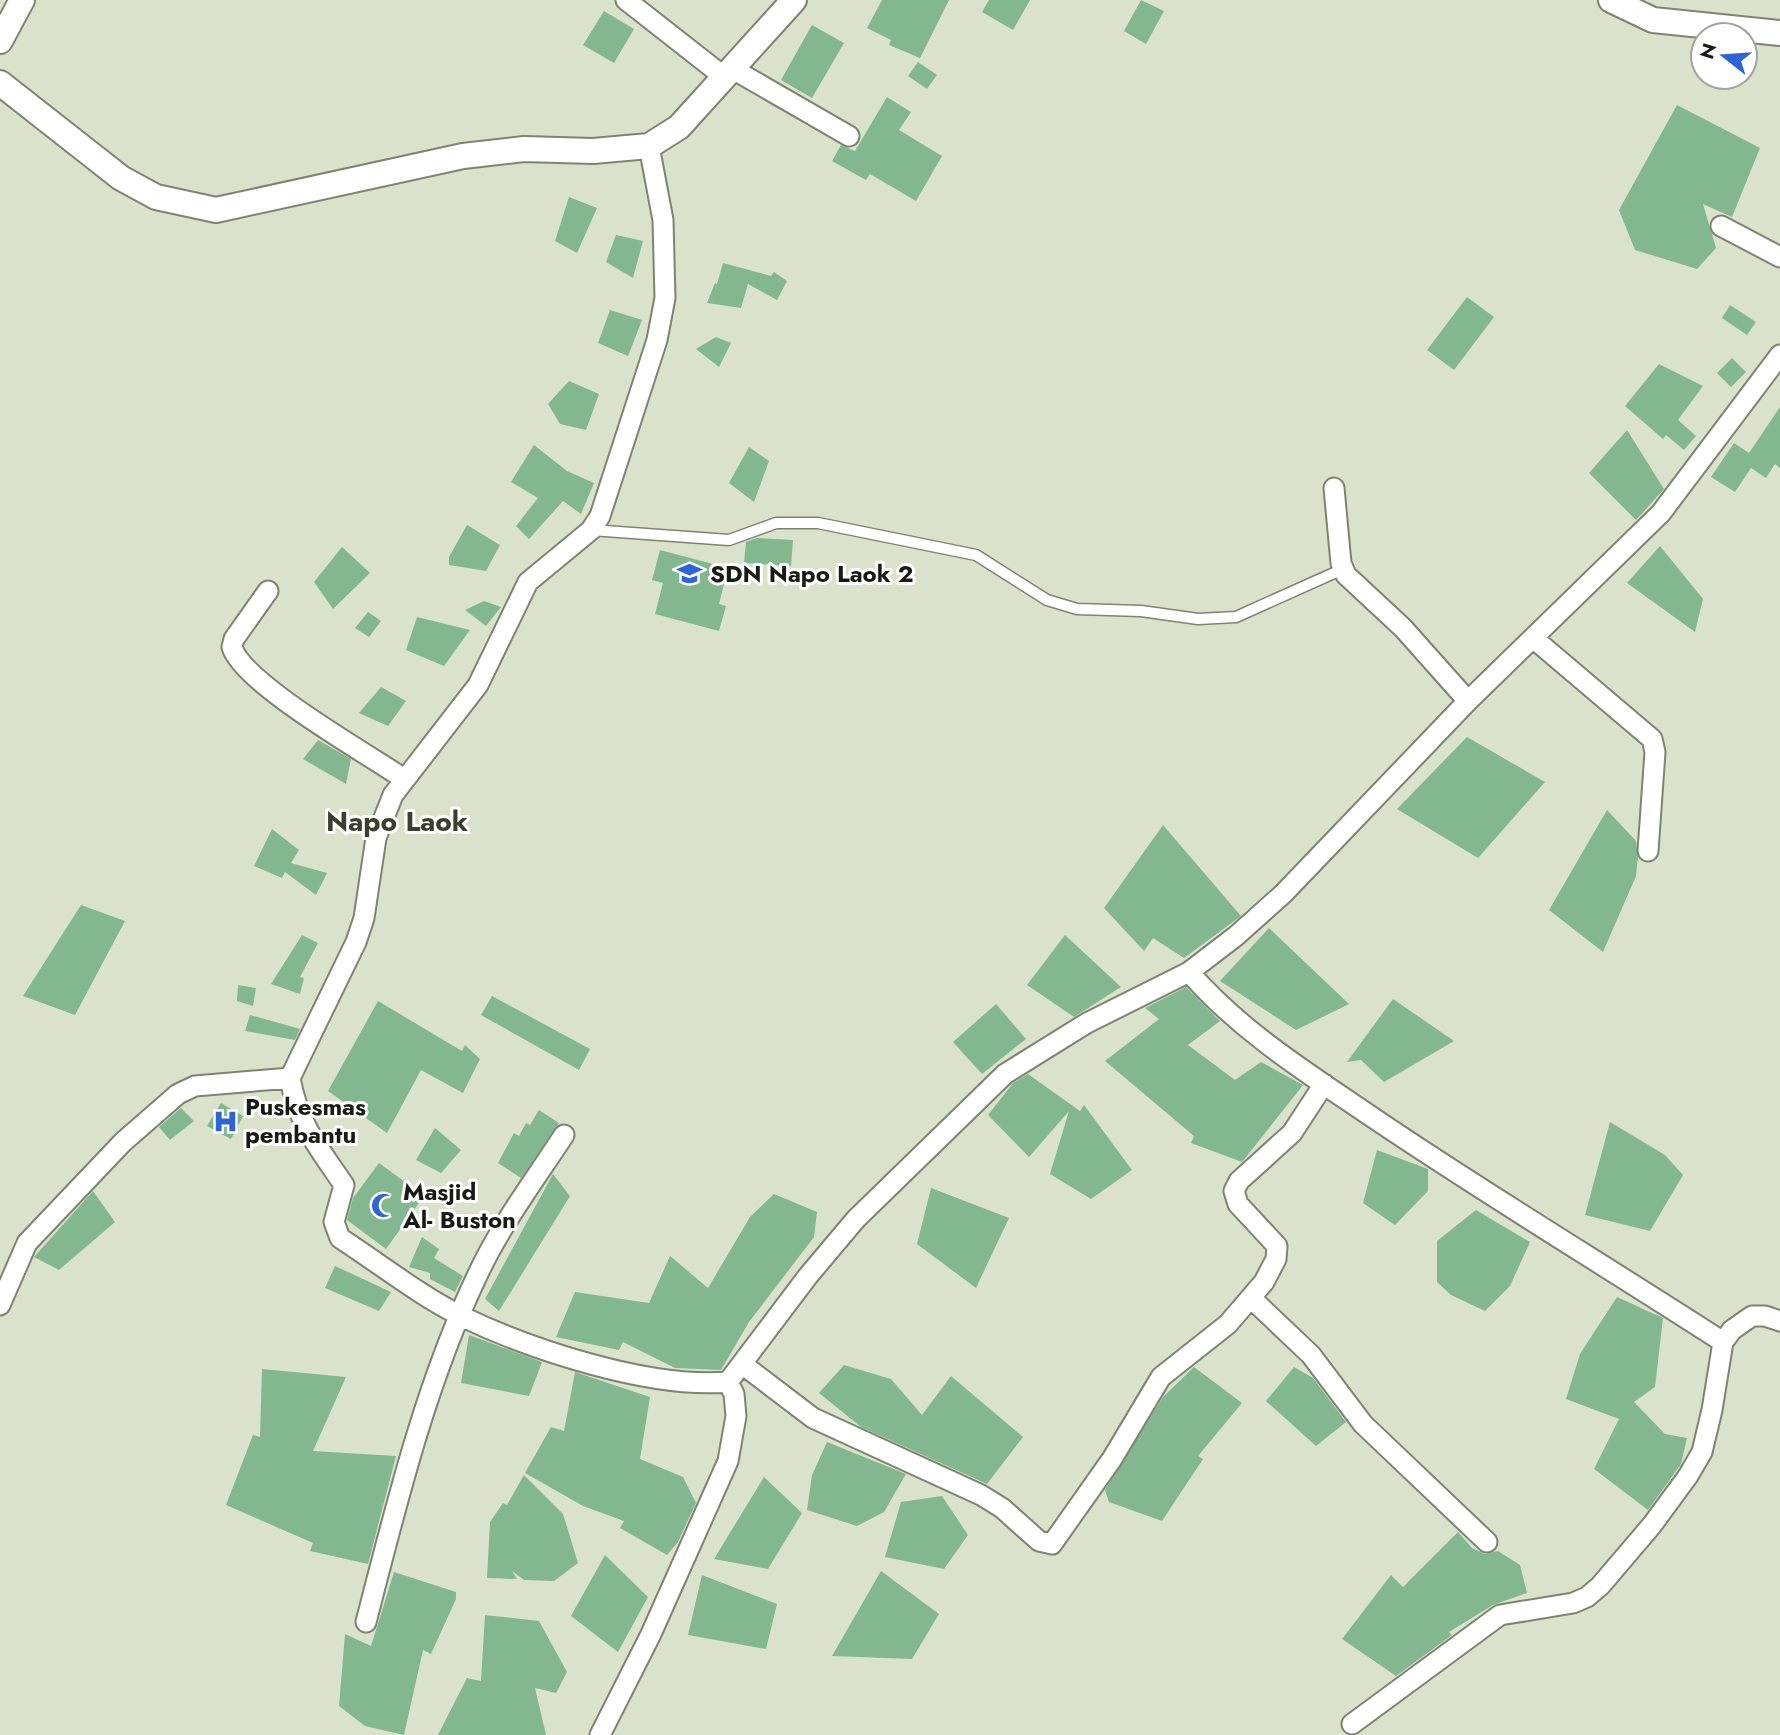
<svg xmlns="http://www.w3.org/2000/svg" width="1780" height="1735" viewBox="0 0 1780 1735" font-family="Jost,sans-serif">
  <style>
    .building { fill: #83b78f }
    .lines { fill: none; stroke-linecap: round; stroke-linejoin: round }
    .service-casing { stroke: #7d846f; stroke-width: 13 }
    .minor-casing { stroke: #7d846f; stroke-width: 23 }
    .tertiary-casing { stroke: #7d846f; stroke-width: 28 }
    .service { stroke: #fff; stroke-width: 10 }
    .minor { stroke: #fff; stroke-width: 19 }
    .tertiary { stroke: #fff; stroke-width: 24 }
    .labels { text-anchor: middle; stroke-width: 6; stroke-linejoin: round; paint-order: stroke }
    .poi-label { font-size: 24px; font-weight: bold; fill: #181b13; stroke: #fff; text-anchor: start }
    .quarter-label { font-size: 28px; font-weight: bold; fill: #39402d; stroke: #fff }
  </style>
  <rect width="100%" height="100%" fill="#dae2cb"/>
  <path class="building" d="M882 0H949L920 58 889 45 891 40 867 28Z
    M989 0H1030L1013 30 982 12Z
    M1141 0 1164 11 1146 44 1124 31Z
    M604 11 634 29 614 63 583 45Z
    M812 25 844 43 812 98 781 80Z
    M918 62 937 75 927 89 908 76Z
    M887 97 911 112 899 130 942 156 916 201 870 174 866 180 832 161 841 145 855 151Z
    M1677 105 1760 148 1732 217 1703 204 1716 248 1697 269 1635 250 1619 210Z
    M569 197 597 208 577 253 555 241Z
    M616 235 643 241 633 278 606 262Z
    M723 263 771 276 774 272 787 281 777 300 748 284 741 308 707 303 715 283 717 284Z
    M1467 297 1494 317 1454 370 1427 350Z
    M1730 305 1756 322 1747 335 1722 318Z
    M610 310 642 320 628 356 598 343Z
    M716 337 731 343 719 367 696 349Z
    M1732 358 1746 372 1731 387 1717 373Z
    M1659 364 1703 386 1678 420 1696 436 1684 450 1666 435 1663 439 1625 406Z
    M569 381 599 394 586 430 560 424 548 404Z
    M1780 407V468L1775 464 1766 478 1751 468 1735 492 1711 477 1734 443 1749 453Z
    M1627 430 1664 489 1636 520 1589 473Z
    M534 445 567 471 594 483 581 514 563 501 529 539 516 526 538 498 511 482Z
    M749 447 769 461 754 502 729 483Z
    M467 525 500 545 486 571 449 565V557Z
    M757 538 793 540 791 566 744 563 746 542Z
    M1660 546 1703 599 1695 632 1627 583Z
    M342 547 370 573 333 609 314 582Z
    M660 550 728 568 719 604 726 606 719 631 655 614 663 583 652 580Z
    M484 601 501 607 486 626 465 610Z
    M368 612 381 621 369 637 355 628Z
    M417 617 470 630 444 666 406 650Z
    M381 687 406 701 388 726 359 713Z
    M1467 737 1545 782 1478 858 1397 809Z
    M318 740 351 759 346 784 303 759Z
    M1607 810 1636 841 1638 857 1636 876 1603 952 1549 910Z
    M1163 825 1241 916 1184 958 1153 938 1144 951 1104 908Z
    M272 829 299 850 291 863 327 873 316 895 285 872 282 878 254 866Z
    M81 905 125 921 75 1015 23 996Z
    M1269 928 1349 1004 1296 1030 1220 981Z
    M302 935 318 943 300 977 304 978 300 994 271 984Z
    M1065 935 1121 987 1074 1017 1027 985Z
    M238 985 256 988 253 1006 237 1001Z
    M1186 987 1220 1021 1188 1045 1235 1080 1261 1062 1303 1085 1242 1162 1191 1143 1194 1136 1105 1061 1159 1019 1145 1008Z
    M492 996 590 1049 579 1070 481 1015Z
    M1393 999 1454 1041 1384 1082 1361 1060 1347 1062Z
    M378 1001 462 1051 465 1045 480 1059 463 1093 421 1070 387 1133 328 1091Z
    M996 1004 1026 1039 982 1074 953 1042Z
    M250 1015 300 1029 295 1040 245 1031Z
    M1028 1074 1080 1111 1084 1105 1132 1170 1091 1199 1050 1174 1069 1111 1029 1157 988 1115 1013 1083Z
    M221 1103 243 1116 231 1139 207 1126Z
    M181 1108 194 1121 170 1140 159 1127Z
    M539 1110 559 1123 521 1178 498 1163 514 1133 519 1136 526 1123 530 1125Z
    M1610 1122 1665 1155 1683 1175 1650 1231 1585 1215Z
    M435 1128 461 1150 441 1173 416 1160Z
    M1377 1150 1428 1169V1191L1395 1225 1363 1203Z
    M379 1163 424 1196 386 1249 347 1220 353 1198Z
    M553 1174 570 1196 499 1311 485 1299Z
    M931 1188 1009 1218 976 1288 917 1244Z
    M93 1191 115 1222 59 1270 34 1257Z
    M774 1194 817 1212 814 1237 749 1322 721 1370 675 1368 623 1342 619 1350 556 1337 575 1292 649 1303 670 1256 708 1288 750 1217Z
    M1476 1210 1530 1242 1510 1286 1485 1311 1451 1295 1437 1282V1241Z
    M422 1237 439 1249 434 1258 463 1276 455 1292 430 1279V1273L409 1267Z
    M335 1266 391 1292 379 1311 325 1288Z
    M1617 1297 1663 1318 1655 1387 1634 1402 1665 1434 1687 1438 1681 1464 1648 1510 1594 1469 1619 1419 1566 1399 1580 1354Z
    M469 1335 542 1362 529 1396 461 1383Z
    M844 1365 891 1379 922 1415 951 1376 1023 1437 987 1484 861 1427 819 1393Z
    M1194 1367 1242 1403 1198 1456 1203 1459 1162 1521 1109 1502 1105 1490 1163 1397Z
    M1294 1367 1313 1378 1346 1422 1316 1446 1266 1401Z
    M262 1369 346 1377 313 1451 396 1456 368 1564 310 1551 313 1543 226 1505 253 1435 260 1437Z
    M575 1372 650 1397 640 1459 683 1477 696 1503 678 1542 667 1555 620 1528 624 1521 583 1506 525 1473 551 1427 564 1431Z
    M827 1442 906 1474 884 1512 857 1526 807 1510 812 1475Z
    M524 1475 563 1514 578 1563 554 1581 524 1580 512 1571 517 1579 487 1578 490 1522 503 1503 507 1505Z
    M764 1477 802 1513 768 1569 714 1559Z
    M942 1496 968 1535 944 1569 885 1557 901 1502Z
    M1458 1532 1472 1548 1485 1554 1498 1551 1520 1565 1527 1593 1493 1605 1449 1632 1452 1635 1396 1676 1342 1639 1391 1575 1403 1587Z
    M605 1555 648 1597 618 1652 571 1616Z
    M881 1571 939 1614 912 1659 832 1656Z
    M394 1572 456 1592V1599L431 1654 423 1650 404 1735 365 1726 339 1706 345 1634 371 1646Z
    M702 1575 777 1604 766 1649 688 1635Z
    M485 1615 539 1621 567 1672 556 1693 535 1688 546 1735H438L467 1678 481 1681Z"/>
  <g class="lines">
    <defs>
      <path id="service" d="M591 530 729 540 776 523H818L976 555 1047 600 1077 609 1141 611 1198 619 1236 617 1343 569"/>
      <path id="minor" d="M626 0 723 76
        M731 68 849 136
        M649 146 663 220 665 298 657 340 600 516 591 530 528 582 478 685 393 795 376 838 364 918 356 942 290 1078C298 1124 319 1148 344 1185L334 1222 340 1238C380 1264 419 1295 461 1316 531 1350 651 1389 728 1382L808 1276 856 1219 1005 1074 1087 1023 1189 972 1236 936 1283 894 1468 701 1661 513 1780 355
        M1721 226 1780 257
        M1334 488 1341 563 1346 575 1403 628 1468 701
        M268 591 234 639 232 647C243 684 368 754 404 779
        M1533 638 1652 739 1655 752 1648 851
        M1189 972C1241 1032 1309 1074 1375 1119 1489 1196 1607 1267 1723 1342
        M1251 1298 1311 1355 1363 1424 1487 1542
        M0 1305 27 1243 123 1142 178 1094 195 1086 290 1078
        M742 1364 813 1418 981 1495 1002 1508 1039 1541 1052 1544 1112 1459 1161 1377 1228 1324 1264 1282 1276 1259 1277 1246 1238 1204 1234 1191 1239 1181 1292 1133 1324 1084
        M366 1622C396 1506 425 1385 477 1276 500 1226 534 1181 564 1135
        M1352 1724 1500 1615 1573 1603 1587 1597 1600 1586 1652 1525 1688 1476 1702 1452 1712 1410 1723 1342 1732 1330 1752 1316H1765L1780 1321
        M600 1735 651 1634 728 1461 736 1416 734 1394 728 1382"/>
      <path id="tertiary" d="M1611 0 1653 20 1780 33
        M0 41 22 0
        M0 83 121 178 156 197 216 210 463 156 524 149 593 151 649 146 679 127 794 0"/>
    </defs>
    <use href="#service" class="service-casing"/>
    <use href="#minor" class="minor-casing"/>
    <use href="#tertiary" class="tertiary-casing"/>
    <use href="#service" class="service"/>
    <use href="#minor" class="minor"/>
    <use href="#tertiary" class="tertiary"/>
  </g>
  <defs>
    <symbol id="school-bare" viewBox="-9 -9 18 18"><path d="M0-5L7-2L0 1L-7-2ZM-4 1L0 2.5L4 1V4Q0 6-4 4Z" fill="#2f64d3" stroke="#fff" stroke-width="2.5" paint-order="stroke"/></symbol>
    <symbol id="hospital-bare" viewBox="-9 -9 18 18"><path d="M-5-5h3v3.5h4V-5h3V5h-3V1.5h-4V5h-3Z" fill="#2f64d3" stroke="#fff" stroke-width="2.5" paint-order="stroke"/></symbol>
    <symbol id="mosque-bare" viewBox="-9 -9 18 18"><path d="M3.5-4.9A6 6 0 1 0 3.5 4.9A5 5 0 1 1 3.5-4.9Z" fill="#2f64d3" stroke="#fff" stroke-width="2.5" paint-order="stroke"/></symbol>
  </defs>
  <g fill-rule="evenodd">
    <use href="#school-bare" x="672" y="556" width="35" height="35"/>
    <use href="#hospital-bare" x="208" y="1104" width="35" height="35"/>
    <use href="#mosque-bare" x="366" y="1188" width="35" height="35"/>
  </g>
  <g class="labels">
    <g class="poi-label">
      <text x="710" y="582">SDN Napo Laok 2</text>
      <text x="245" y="1115">Puskesmas<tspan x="245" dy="28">pembantu</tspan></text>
      <text x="403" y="1200">Masjid<tspan x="403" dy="28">Al- Buston</tspan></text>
    </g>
    <g class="quarter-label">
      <text x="397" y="831">Napo Laok</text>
    </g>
  </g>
  <g transform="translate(1724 56) rotate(287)"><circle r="33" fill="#ffffff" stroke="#a3a4a1" stroke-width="2"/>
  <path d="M0-5L12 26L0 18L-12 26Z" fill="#2f64d3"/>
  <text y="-10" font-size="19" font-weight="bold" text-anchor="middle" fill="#181b13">N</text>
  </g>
</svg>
